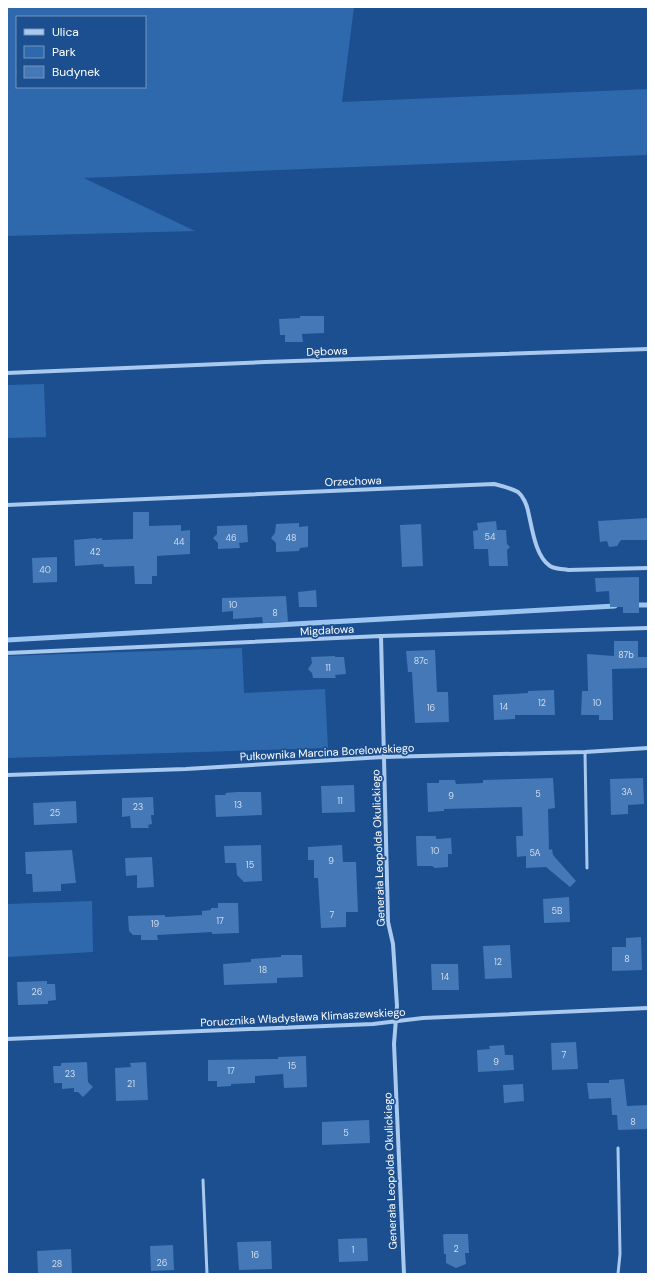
<svg xmlns="http://www.w3.org/2000/svg" width="655" height="1281" viewBox="0 0 655 1281" font-family="'DM Sans',sans-serif">
  <style>
    .green { fill: #2e69ad; fill-rule: evenodd }
    .lines { fill: none; stroke-linecap: round; stroke-linejoin: round }
    .stream { stroke: #9cc4f0; stroke-width: 5 }
    .building { fill: #4478b7 }
    .lane { stroke: #a9c9ee; stroke-width: 3 }
    .street { stroke: #a9c9ee; stroke-width: 4 }
    .labels { text-anchor: middle; stroke-width: 3.5; stroke-linejoin: round; paint-order: stroke }
    .number-label { font-size: 9px; fill: #d0dded }
    .street-label { font-size: 11px; fill: #fff; stroke: #1b4f8f }
  </style>
  <rect width="100%" height="100%" fill="#1b4f8f"/>
  <path class="green" d="M7 7H354L342 102 648 89V155L84 178 195 231 7 236ZM17 17H145V87H17Z
    M44 384 46 437 7 438V385Z
    M242 648 244 693 325 689 328 748 7 758V656Z
    M92 901 93 952 7 957V904Z"/>
  <g class="lines">
    <path class="stream" d="M633 605H648
      M7 640 615 606"/>
  </g>
  <path class="building" d="M300 316H324V333L302 334 303 342H285V335H280L279 319 300 318Z
    M133 512H149V526L181 525V531L190 530V554L157 556V576H152V584H135L134 566 104 567 103 564 75 566 74 540 96 538V539L102 538V540L133 539Z
    M647 518 648 540H621L617 546 609 547 607 541 600 542 598 521Z
    M496 521 497 530H506L507 544 510 547 507 550 508 566H489L488 549H474L473 531 478 530 477 523Z
    M299 523V527L308 526V547L300 548 299 551 276 552V543L271 538 275 533 276 524Z
    M421 524 423 566 402 567 400 525Z
    M247 525 248 542 239 543 240 548 218 549V543L213 538 217 534V526Z
    M57 557V582L33 583 32 558Z
    M639 577V613H623V607H610L609 591 596 592 595 578Z
    M316 590 317 607H299L298 592Z
    M286 596 288 622 263 623 262 617 233 619V611L222 612V598Z
    M614 641H638V657H647V668L612 669 613 720H599V715H581L582 691H588L587 654 614 656Z
    M435 650 437 692H448L449 722 415 723 412 672H408L406 651Z
    M335 656V657H344L346 674 335 675 336 678H313L312 673 308 669 312 663 311 657Z
    M554 690 555 715H515V719L494 720 493 695 528 693V691Z
    M553 778 555 808 548 809 549 850 552 849 553 855 576 881 570 887 546 867 526 868V856L517 857 516 836H523L522 807 444 809V811L428 812 427 783H439V780H455L456 784 483 783V780Z
    M643 778 644 804 628 805V814L611 815 610 779Z
    M354 785 355 812 322 813 321 786Z
    M237 792H261L262 815 216 817 215 795H226L225 793Z
    M153 797 154 815H151L152 824 148 825 149 828H131L130 816 122 817V798Z
    M76 801 77 823 34 825 33 803Z
    M416 836H436V839L451 838 452 854H448V867L435 868 432 866H417Z
    M261 845 262 881 244 882 237 875 236 863H225L224 846Z
    M342 845 343 862H356L358 912H346V927L321 928 318 878H314V860H308V847Z
    M72 850 76 883 61 884V891L33 892 32 874H26L25 852Z
    M152 857 154 887 137 888V875L126 876 125 858Z
    M569 897 570 922 544 923 543 899Z
    M218 903H238L239 933 212 934V932L157 935 158 940H141V935H133L129 931 128 916 165 915V917L202 915V911L211 910V908H218Z
    M641 937 642 970 612 971V947H626V938Z
    M510 945 512 978 485 979 483 946Z
    M281 955H302L303 977 277 978V983L224 985 223 964 251 962V959L281 957Z
    M431 964H458L459 990H432Z
    M47 981V984H55L56 1000 48 1001V1004L18 1005 17 982Z
    M576 1042 578 1069 552 1070 551 1043Z
    M504 1045 505 1055H513L514 1070 478 1072 477 1050 490 1049 489 1046Z
    M306 1056 307 1087 284 1088 283 1074 255 1076V1083L231 1084V1086L217 1087V1081H208V1060L278 1059V1057Z
    M87 1062 88 1082 93 1087 83 1097 78 1092H74V1088L62 1089V1083H54L53 1066H61V1063Z
    M146 1062 148 1100 116 1101 115 1068 131 1067 130 1063Z
    M624 1079 627 1106 648 1105V1129L618 1130 617 1115H612L611 1098 589 1099 587 1083H609V1080Z
    M523 1084 524 1101 504 1103 503 1085Z
    M369 1120 370 1143 322 1145V1122Z
    M445 1234H468L469 1253H465L466 1264 456 1268 446 1263V1254H444L443 1235Z
    M367 1238 368 1261 339 1262 338 1239Z
    M271 1241 272 1269 239 1270 237 1242Z
    M173 1245 174 1270 151 1271 150 1246Z
    M71 1249 72 1274H38L37 1251Z"/>
  <g class="lines">
    <path class="lane" d="M585 752 587 868
      M203 1180 207 1274
      M618 1274 620 1254 618 1148"/>
    <path class="street" d="M7 373 265 362 648 349
      M7 505 494 484C502 486 511 488 518 492 523 496 527 505 528 511 532 527 535 556 550 566 555 569 562 569 568 570L648 568
      M381 636 388 922 393 944 397 1006 394 1044 404 1274
      M7 653 381 636 648 628
      M7 775 186 769 383 757 585 752 648 748
      M7 1039 373 1024 423 1018 648 1008"/>
  </g>
  <g class="labels">
    <g class="number-label">
      <text x="490" y="540">54</text>
      <text x="231" y="541">46</text>
      <text x="291" y="541">48</text>
      <text x="179" y="545">44</text>
      <text x="95" y="555">42</text>
      <text x="45" y="573">40</text>
      <text x="233" y="608">10</text>
      <text x="275" y="616">8</text>
      <text x="626" y="658">87b</text>
      <text x="421" y="664">87c</text>
      <text x="328" y="671">11</text>
      <text x="542" y="706">12</text>
      <text x="597" y="706">10</text>
      <text x="504" y="710">14</text>
      <text x="431" y="711">16</text>
      <text x="627" y="795">3A</text>
      <text x="538" y="797">5</text>
      <text x="451" y="799">9</text>
      <text x="340" y="804">11</text>
      <text x="238" y="808">13</text>
      <text x="138" y="810">23</text>
      <text x="55" y="816">25</text>
      <text x="435" y="854">10</text>
      <text x="535" y="856">5A</text>
      <text x="331" y="864">9</text>
      <text x="250" y="868">15</text>
      <text x="557" y="914">5B</text>
      <text x="332" y="918">7</text>
      <text x="220" y="924">17</text>
      <text x="155" y="927">19</text>
      <text x="627" y="962">8</text>
      <text x="498" y="965">12</text>
      <text x="263" y="973">18</text>
      <text x="445" y="980">14</text>
      <text x="37" y="995">26</text>
      <text x="564" y="1058">7</text>
      <text x="496" y="1065">9</text>
      <text x="292" y="1069">15</text>
      <text x="231" y="1074">17</text>
      <text x="70" y="1077">23</text>
      <text x="131" y="1087">21</text>
      <text x="633" y="1125">8</text>
      <text x="346" y="1136">5</text>
      <text x="456" y="1252">2</text>
      <text x="353" y="1253">1</text>
      <text x="255" y="1258">16</text>
      <text x="162" y="1266">26</text>
      <text x="57" y="1267">28</text>
    </g>
    <g class="street-label">
      <text transform="translate(327 351) rotate(-2)" y="4">Dębowa</text>
      <text transform="translate(353 481) rotate(-2)" y="4">Orzechowa</text>
      <text transform="translate(327 630) rotate(-3)" y="4">Migdałowa</text>
      <text transform="translate(327 752) rotate(-3)" y="4">Pułkownika Marcina Borelowskiego</text>
      <text transform="translate(378 848) rotate(-92)" y="4">Generała Leopolda Okulickiego</text>
      <text transform="translate(303 1017) rotate(-3)" y="4">Porucznika Władysława Klimaszewskiego</text>
      <text transform="translate(390 1171) rotate(-92)" y="4">Generała Leopolda Okulickiego</text>
    </g>
  </g>
  <rect width="655" height="1281" fill="none" stroke="#ffffff" stroke-width="16"/>
  <rect x="16" y="16" width="130" height="72" fill="#1b4f8f" stroke="#7695bc"/>
  <rect x="24" y="29" width="20" height="6" fill="#a9c9ee" stroke="#7695bc"/>
  <text x="52" y="36" font-size="12" fill="#ffffff">Ulica</text>
  <rect x="24" y="46" width="20" height="12" fill="#2e69ad" stroke="#7695bc"/>
  <text x="52" y="56" font-size="12" fill="#ffffff">Park</text>
  <rect x="24" y="66" width="20" height="12" fill="#4478b7" stroke="#7695bc"/>
  <text x="52" y="76" font-size="12" fill="#ffffff">Budynek</text>
</svg>
